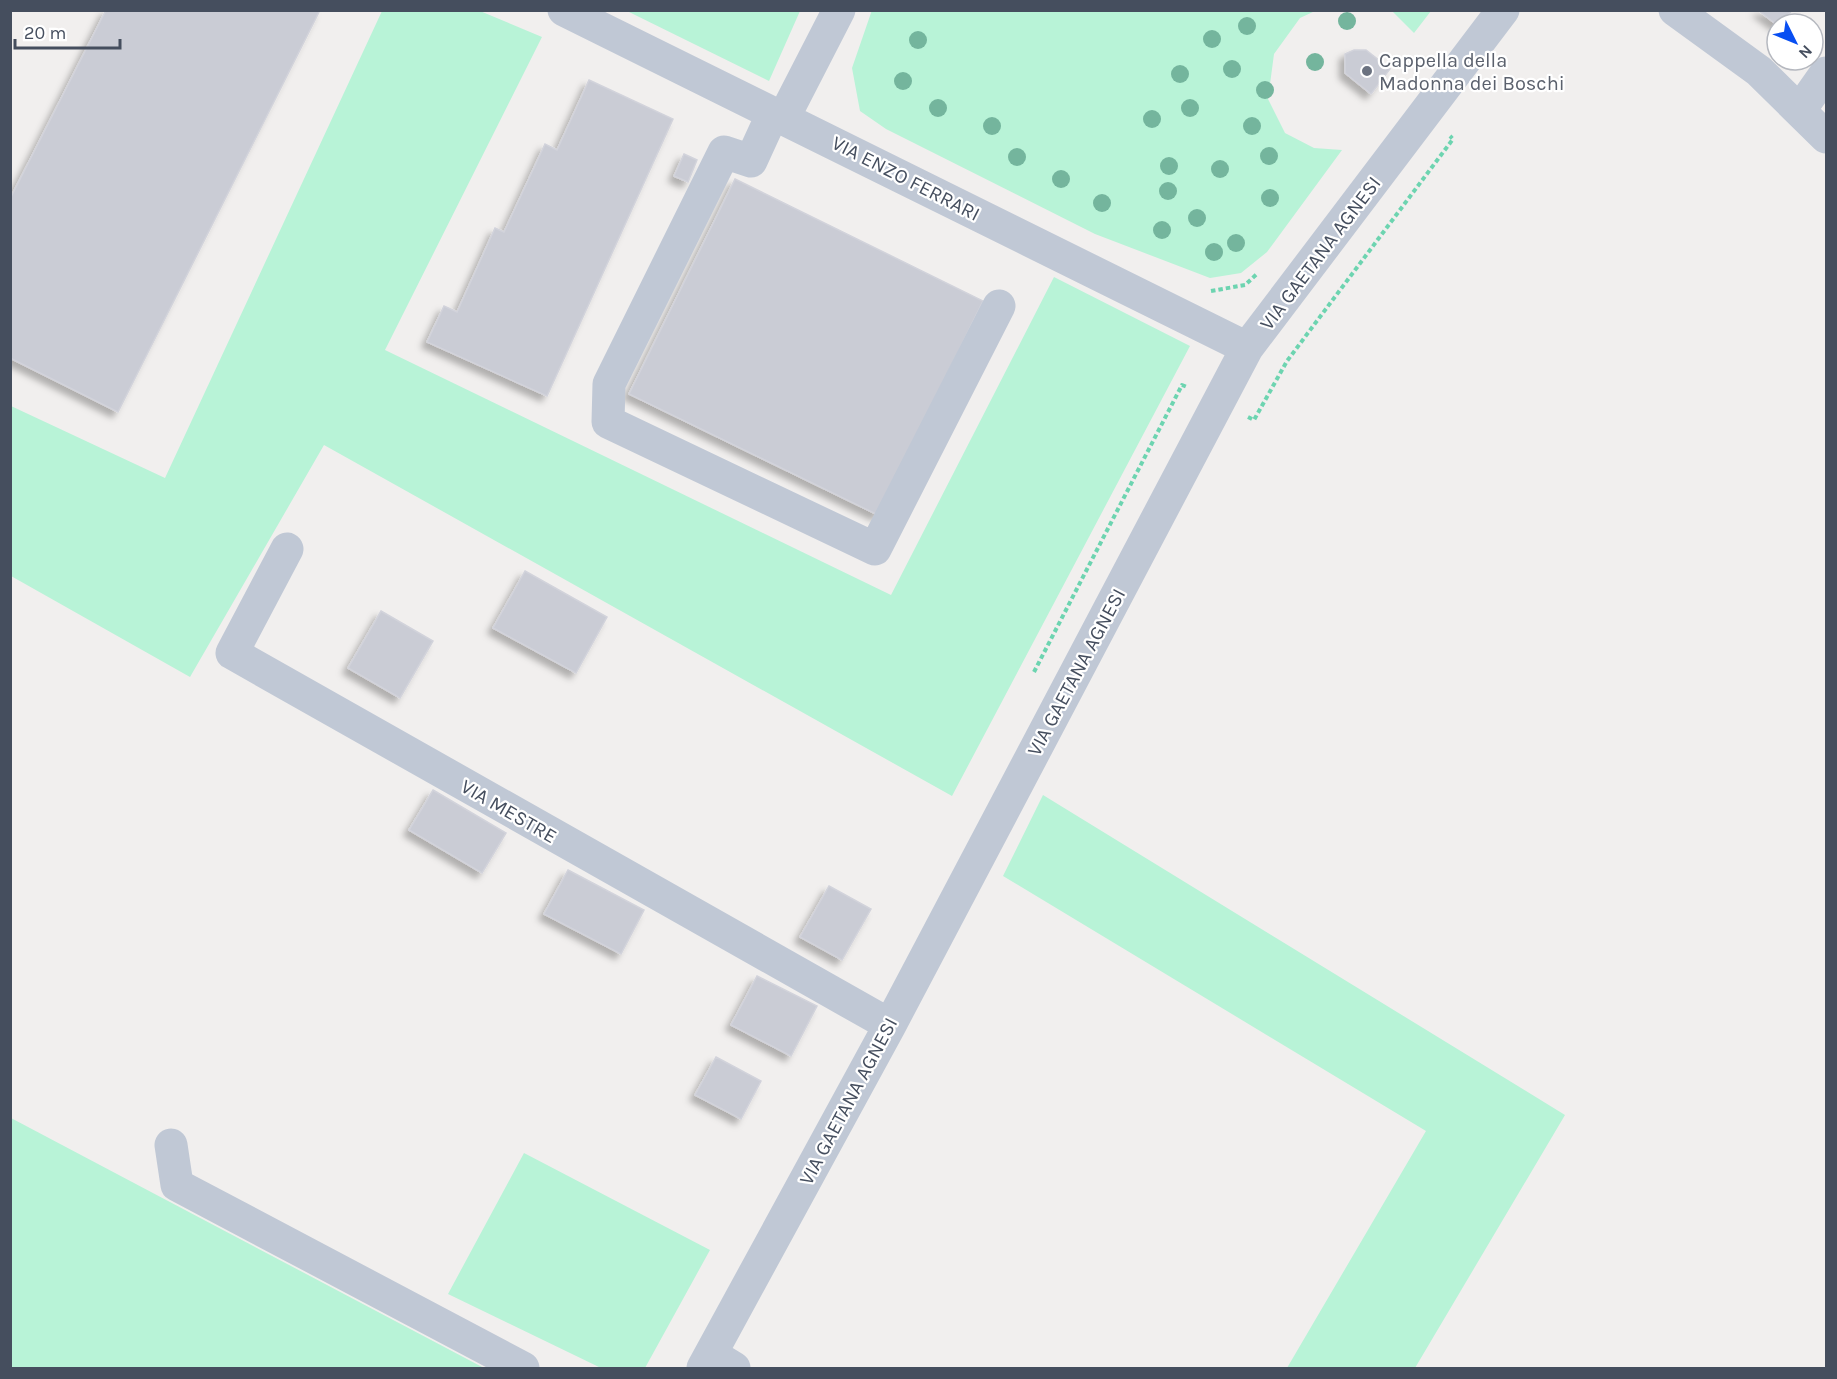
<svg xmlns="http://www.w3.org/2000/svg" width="1837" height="1379" viewBox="0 0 1837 1379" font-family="Karla,sans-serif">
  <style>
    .green { fill: #b8f3d7 }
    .building { fill: #caccd5; stroke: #d2d3db; stroke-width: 1.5; filter: url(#shadow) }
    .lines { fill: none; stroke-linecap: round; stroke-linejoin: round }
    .path { stroke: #6dd4b0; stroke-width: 4; stroke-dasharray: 4.5 3; stroke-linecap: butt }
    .minor { stroke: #c0c8d5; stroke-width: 33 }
    .tree { fill: #74b59d }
    .worship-dot { fill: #6b7280; stroke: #fff; stroke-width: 2 }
    .labels { text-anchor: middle; stroke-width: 4.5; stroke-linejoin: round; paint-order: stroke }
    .worship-label { font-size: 20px; fill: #5b616d; stroke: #fff; text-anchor: start }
    .street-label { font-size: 20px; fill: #454e5e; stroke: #fff }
  </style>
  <defs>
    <filter id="shadow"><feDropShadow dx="-5.5" dy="5.5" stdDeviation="3" flood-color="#0004"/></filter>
  </defs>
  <rect width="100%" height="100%" fill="#f1efee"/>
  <path class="green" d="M872 10 1315 11 1300 18 1274 54 1268 99 1285 133 1314 148 1342 150 1267 252 1241 273 1210 278 1095 234 886 129 860 111 852 68Z
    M382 11H480L542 37 385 350 891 595 1054 277 1190 346 952 796 324 445 190 677 11 576V406L165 478Z
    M627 11H800L769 81Z
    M1392 11H1431L1414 33Z
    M1043 795 1565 1115 1415 1368H1287L1426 1131 1003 876Z
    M11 1118 484 1368H11Z
    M524 1153 710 1250 645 1368H601L448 1294Z"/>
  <path class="building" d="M106 10H320L118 412 10 358V199Z
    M1758 10H1792L1782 24 1777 25Z
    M1354 50H1366L1390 69 1371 94 1345 73V54Z
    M589 80 673 119 547 396 427 342 444 306 457 312 495 228 504 232 545 144 557 150Z
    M684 154 697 160 688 182 674 176Z
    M735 179 983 301 878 515 629 394Z
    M525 571 607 617 576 673 493 628Z
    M381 611 433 641 400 698 348 668Z
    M433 790 506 833 482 873 409 830Z
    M568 870 644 910 621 954 544 914Z
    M829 886 871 909 842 960 800 937Z
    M757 976 817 1006 791 1056 731 1025Z
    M716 1057 761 1081 741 1119 695 1095Z"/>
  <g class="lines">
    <path class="path" d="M1211 291 1245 285 1258 273
      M1248 417 1254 420 1287 361 1453 139 1450 136
      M1034 672 1182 385 1187 387"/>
    <path class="minor" d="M564 10 1247 348
      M1675 10 1759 71 1826 137
      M1800 110 1826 73
      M773 113 751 161 724 152 609 384 608 422 875 549 999 306
      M784 117 839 10
      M287 549 232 653 890 1025
      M171 1145 177 1185 523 1368
      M711 1354 734 1368
      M703 1368 890 1025 1247 348 1503 10"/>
  </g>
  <g class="tree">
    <circle cx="1347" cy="21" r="9"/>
    <circle cx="1247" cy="26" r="9"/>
    <circle cx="1212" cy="39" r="9"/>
    <circle cx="918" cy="40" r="9"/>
    <circle cx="1315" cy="62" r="9"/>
    <circle cx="1232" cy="69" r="9"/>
    <circle cx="1180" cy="74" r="9"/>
    <circle cx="903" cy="81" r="9"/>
    <circle cx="1265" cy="90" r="9"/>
    <circle cx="938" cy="108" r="9"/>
    <circle cx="1190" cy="108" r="9"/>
    <circle cx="1152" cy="119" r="9"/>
    <circle cx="992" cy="126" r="9"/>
    <circle cx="1252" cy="126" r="9"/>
    <circle cx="1269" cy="156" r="9"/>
    <circle cx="1017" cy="157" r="9"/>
    <circle cx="1169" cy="166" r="9"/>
    <circle cx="1220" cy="169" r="9"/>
    <circle cx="1061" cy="179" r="9"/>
    <circle cx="1168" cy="191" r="9"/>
    <circle cx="1270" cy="198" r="9"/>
    <circle cx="1102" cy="203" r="9"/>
    <circle cx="1197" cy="218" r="9"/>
    <circle cx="1162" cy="230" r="9"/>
    <circle cx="1236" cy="243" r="9"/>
    <circle cx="1214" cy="252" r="9"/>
  </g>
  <circle class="worship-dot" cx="1367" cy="71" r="6"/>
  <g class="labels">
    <g class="worship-label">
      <text x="1379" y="67">Cappella della<tspan x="1379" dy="23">Madonna dei Boschi</tspan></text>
    </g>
    <g class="street-label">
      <text transform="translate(906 178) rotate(27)" y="7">VIA ENZO FERRARI</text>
      <text transform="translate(1320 253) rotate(-53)" y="7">VIA GAETANA AGNESI</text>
      <text transform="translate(1076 672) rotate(-62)" y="7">VIA GAETANA AGNESI</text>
      <text transform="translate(509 811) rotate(30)" y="7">VIA MESTRE</text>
      <text transform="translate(848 1101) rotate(-62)" y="7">VIA GAETANA AGNESI</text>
    </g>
  </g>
  <rect width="1837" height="1379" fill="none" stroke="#454e5e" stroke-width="24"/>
  <g transform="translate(1795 42) rotate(133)"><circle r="28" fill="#ffffff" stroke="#b5b8bf" stroke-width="1.5"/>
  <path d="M0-4.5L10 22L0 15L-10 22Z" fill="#084ef2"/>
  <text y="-9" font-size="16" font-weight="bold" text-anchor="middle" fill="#454e5e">N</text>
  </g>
  <path d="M15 39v9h105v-9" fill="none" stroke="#454e5e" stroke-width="3"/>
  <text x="24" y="39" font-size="18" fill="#454e5e" stroke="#ffffff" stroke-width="4.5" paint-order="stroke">20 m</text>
</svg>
